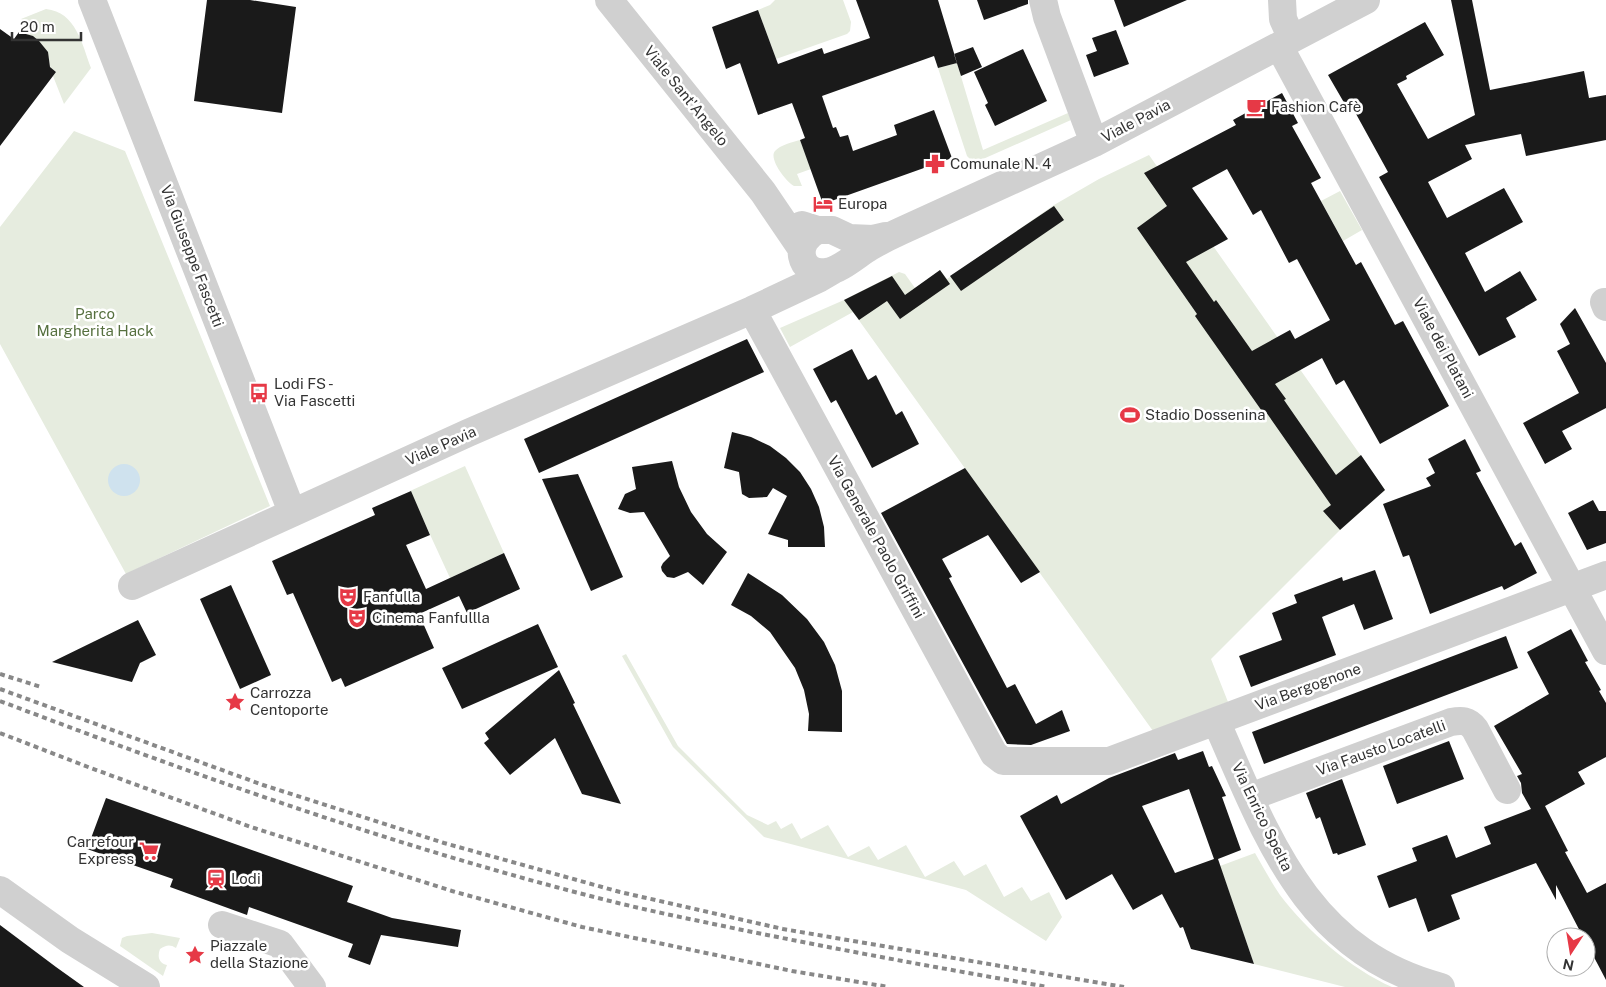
<svg xmlns="http://www.w3.org/2000/svg" width="1606" height="987" viewBox="0 0 1606 987" font-family="'Public Sans',sans-serif">
  <style>
    .green { fill: #e6ecdf }
    .water { fill: #cfe2ee }
    .building { fill: #1a1a1a; fill-rule: evenodd }
    .lines { fill: none; stroke-linecap: round; stroke-linejoin: round }
    .minor { stroke: #d0d0d0; stroke-width: 28 }
    .rail { stroke: #888; stroke-width: 4; stroke-dasharray: 5 4; stroke-linecap: butt }
    .labels { text-anchor: middle; stroke-width: 5; stroke-linejoin: round; paint-order: stroke }
    .street-label { font-size: 15px; fill: #333; stroke: #fff }
    .poi-label { font-size: 15px; fill: #333; stroke: #fff; text-anchor: start }
    .park-label { font-size: 15px; fill: #56703f; stroke: #fff }
  </style>
  <rect width="100%" height="100%" fill="#fff"/>
  <path class="green" d="M775 0H843L851 22 850 31 847 34 776 59 758 10 770 5Z
    M46 9C76 12 82 44 91 68L64 104 53 76 56 72 50 67C49 48 38 36 19 32L26 22 21 19Z
    M957 63 983 150 1068 113 1071 120 974 163 967 156 938 68Z
    M74 131 125 151 270 506 126 574 0 344V227Z
    M800 140 811 169 797 174 802 186C799 186 797 186 794 186 787 183 768 159 775 151 780 145 793 142 800 140Z
    M1149 155 1385 490 1340 530 1211 659 1228 702 1153 731 853 312 790 347 780 328 844 300 899 272 905 274 915 288 940 270 947 279 1054 205 1099 179Z
    M1340 191 1362 230 1343 241 1321 201Z
    M465 466 504 553 450 578 410 491Z
    M626 654 678 746 747 815 768 825 776 821 781 829 792 823 801 839 828 825 848 857 869 846 878 860 906 845 925 877 954 861 964 876 986 864 1004 897 1022 887 1031 901 1049 892 1062 917 1046 941 966 890 764 837 673 747 622 656Z
    M1255 853C1263 867 1271 882 1280 895 1307 931 1351 969 1392 987H1345L1254 964 1220 866Z
    M152 933 180 938 176 948C170 944 166 945 160 949 157 957 159 963 167 965L163 976 120 946 122 938 127 936Z"/>
  <path class="water" d="M108 480a16 16 0 1 1 32 0a16 16 0 1 1-32 0Z"/>
  <path class="building" d="M207 0H250L296 7 282 113 194 101Z
    M856 0H938L957 63 938 68 934 56 822 96 833 128 836 127 840 137 848 135 853 151 897 135 894 125 934 110 952 158 823 204 800 140 805 138 792 103 758 115 740 63 726 69 712 27 758 10 778 64 822 48 824 54 870 38Z
    M977 0H1028V4L984 20Z
    M1114 0H1187L1124 27Z
    M1451 0H1472L1490 90 1584 71 1589 98 1606 95V140L1526 156 1521 134 1465 145 1472 159 1428 182 1447 218 1504 188 1523 222 1465 253 1485 292 1520 271 1537 300 1506 318 1516 337 1479 356 1379 177 1388 172 1350 103 1346 106 1328 75 1425 22 1444 55 1406 76 1407 79 1397 84 1428 139 1475 115Z
    M0 29 14 39 19 32 33 36 39 41 48 52 50 67 56 72 0 146Z
    M1116 30 1129 64 1094 77 1086 55 1097 51 1092 38Z
    M973 47 982 67 961 76 954 54Z
    M1023 49 1047 101 995 126 985 105 988 103 974 72Z
    M1282 93 1298 123 1292 126 1321 178 1311 183 1356 265 1361 262 1395 325 1403 321 1449 406 1380 444 1344 380 1336 385 1322 358 1275 384 1286 399 1284 400 1336 475 1361 455 1385 490 1340 530 1323 511 1331 505 1266 412 1264 414 1195 316 1197 314 1137 228 1167 206 1144 173 1236 125 1233 120ZM1227 169 1253 215 1261 210 1289 263 1297 259 1330 320 1295 339 1290 330 1252 351 1216 300 1214 302 1186 262 1228 239 1192 188Z
    M1054 206 1064 220 961 291 950 276Z
    M940 270 950 284 900 319 887 301 859 320 844 300 892 276 905 295Z
    M1575 308 1606 363V408L1562 431 1572 449 1545 464 1523 423 1579 393 1557 351 1570 344 1560 324Z
    M747 339 764 372 539 473 524 439Z
    M852 349 868 380 876 375 896 415 902 411 919 444 872 468 836 400 831 403 813 369Z
    M732 432 751 437 770 446 786 458 800 472 811 489 819 507 824 527 825 547H788V540L768 534 787 496 773 488 767 497 749 498 742 494 739 472 724 468Z
    M1465 439 1481 471 1476 473 1515 546 1521 542 1537 573 1504 590 1502 586 1430 614 1409 555 1403 557 1383 504 1431 486 1426 478 1435 473 1428 459Z
    M672 461 679 487 691 512 707 534 727 552 703 585 688 572 674 578 667 577 662 571 661 567 663 563 670 556 644 512 630 513 618 509 625 494 636 489 632 467Z
    M965 468 1040 572 1021 583 988 535 942 559 952 577 949 578 1007 688 1015 684 1036 724 1062 710 1070 731 1031 745 1007 744 881 513Z
    M578 474 623 577 591 591 542 479Z
    M411 491 430 535 406 545 426 589 504 553 520 589 467 613 459 596 419 614 434 648 345 687 341 678 332 682 293 593 287 595 272 561 375 515 372 508Z
    M1593 500 1599 511H1606V543L1587 550 1568 513Z
    M1375 570 1393 619 1364 630 1354 604 1322 617 1336 655 1251 687 1239 656 1282 640 1272 613 1297 603 1294 595 1342 577 1343 581Z
    M748 573 782 595 807 619 824 642 835 665 842 691V732L808 731 809 714 804 690 795 668 770 632 751 616 731 605Z
    M231 585 271 675 240 689 200 599Z
    M138 620 156 655 140 663 132 682 52 662Z
    M538 624 558 667 462 709 442 668Z
    M1571 629 1588 661 1585 662 1601 690 1599 691 1606 703V757L1578 772 1585 784 1545 806 1568 851 1565 852 1587 893 1606 883V980L1586 942V937H1583L1556 885V900L1536 863 1451 895 1460 919 1428 932 1416 898 1389 908 1377 876 1417 861 1412 848 1447 835 1456 858 1491 844 1484 827 1531 809 1522 793 1521 783 1517 776 1522 774 1494 726 1549 694 1527 652Z
    M1506 636 1518 668 1264 764 1252 732Z
    M559 670 575 703 573 704 621 804 582 794 555 738 510 775 484 743 489 739 485 733Z
    M1449 741 1464 779 1397 804 1383 766Z
    M1203 751 1209 767 1212 766 1226 796 1222 797 1241 850 1218 859 1254 964 1191 949 1183 927 1180 928 1162 894 1133 910 1112 874 1066 900 1020 816 1057 795 1061 804 1109 778 1175 753 1178 760ZM1189 789 1214 859 1175 873 1142 806Z
    M1342 779 1366 845 1338 855 1337 853 1333 854 1320 817 1316 819 1306 793Z
    M106 798 353 886 347 902 392 918 461 930 458 947 381 935 370 965 348 957 353 944 249 907 247 915 170 887 173 879 87 849Z
    M0 925 56 967 84 987H0Z"/>
  <g class="lines">
    <path class="minor" d="M92 0 292 512
      M609 0 763 192 801 248
      M1043 0 1047 17 1094 143
      M1282 0 1283 19 1292 39
      M1279 46 1606 651
      M802 225 818 230H832L849 238 873 239 886 236
      M818 230C792 241 799 276 826 272 839 271 858 254 870 247 880 241 890 236 901 231L1094 143 1366 0
      M1604 302 1606 307
      M752 310 994 754 1003 761H1109L1606 575
      M132 586 468 433 752 310 820 278 832 271
      M1216 721C1267 836 1305 951 1441 987
      M1250 797 1451 722C1462 720 1468 720 1475 729L1507 790
      M0 890 70 940 146 987
      M222 925 280 944 312 987"/>
    <path class="rail" d="M0 674 41 687
      M0 689 263 785 444 843 620 892 783 929 1124 987
      M0 701C203 778 408 851 618 903 647 910 675 916 704 922 818 946 933 967 1048 987
      M0 733 88 767 251 827 452 891 582 927 792 971 889 987"/>
  </g>
  <defs>
    <symbol id="cafe-bare" viewBox="-9 -9 18 18"><path d="M-5.5-4.5H6V0H3Q3 3.5 0 3.5H-2.5Q-5.5 3.5-5.5 0ZM3-3.2v2h1.7v-2ZM-6 4.5H4V6H-6Z" fill="#e63946" stroke="#fff" stroke-width="2.5" paint-order="stroke"/></symbol>
    <symbol id="pharmacy-bare" viewBox="-9 -9 18 18"><path d="M-2-6h4v4h4v4h-4v4h-4v-4h-4v-4h4Z" fill="#e63946" stroke="#fff" stroke-width="2.5" paint-order="stroke"/></symbol>
    <symbol id="hotel-bare" viewBox="-9 -9 18 18"><path d="M-6-4.5h1.5V1H6V5H4.5V3h-9V5H-6ZM-4 0a1.8 1.8 0 1 1 3.6 0ZM.5 0V-2.5h3Q6-2.5 6 0Z" fill="#e63946" stroke="#fff" stroke-width="2.5" paint-order="stroke"/></symbol>
    <symbol id="bus-bare" viewBox="-9 -9 18 18"><path d="M-5-6H5V4H4V6H2V4H-2V6H-4V4H-5ZM-3.5-4V0h7V-4ZM-3.5 1.2v1.5H-2V1.2ZM2 1.2v1.5H3.5V1.2Z" fill="#e63946" stroke="#fff" stroke-width="2.5" paint-order="stroke"/></symbol>
    <symbol id="stadium-bare" viewBox="-9 -9 18 18"><path d="M0-5a6.5 5 0 1 0 0 10a6.5 5 0 1 0 0-10ZM-3.5-1.8h7v3.6h-7Z" fill="#e63946" stroke="#fff" stroke-width="2.5" paint-order="stroke"/></symbol>
    <symbol id="theatre-bare" viewBox="-9 -9 18 18"><path d="M-5-5.5Q0-4 5-5.5V0Q5 5 0 6Q-5 5-5 0ZM-3.3-2.5H-1v1.5H-3.3ZM1-2.5H3.3v1.5H1ZM-2.8 1Q0 5.5 2.8 1Z" fill="#e63946" stroke="#fff" stroke-width="2.5" paint-order="stroke"/></symbol>
    <symbol id="sight-bare" viewBox="-9 -9 18 18"><path d="M0-6L1.8-2.2L6-1.7L2.9 1.2L3.7 5.4L0 3.3L-3.7 5.4L-2.9 1.2L-6-1.7L-1.8-2.2Z" fill="#e63946" stroke="#fff" stroke-width="2.5" paint-order="stroke"/></symbol>
    <symbol id="supermarket-bare" viewBox="-9 -9 18 18"><path d="M-6-5.5h2.5l.6 2H6L4.5 2H-2.5L-4.4-4H-6ZM-1.5 3.2a1.3 1.3 0 1 0 .1 0ZM3 3.2a1.3 1.3 0 1 0 .1 0Z" fill="#e63946" stroke="#fff" stroke-width="2.5" paint-order="stroke"/></symbol>
    <symbol id="station-bare" viewBox="-9 -9 18 18"><path d="M-3-6H3Q5-6 5-4V2Q5 4 3 4L4.5 6H3L1.5 4h-3L-3 6H-4.5L-3 4Q-5 4-5 2V-4Q-5-6-3-6ZM-3.5-4v3h7v-3ZM-3.5 1v1.5H-2V1ZM2 1v1.5H3.5V1Z" fill="#e63946" stroke="#fff" stroke-width="2.5" paint-order="stroke"/></symbol>
  </defs>
  <g fill-rule="evenodd">
    <use href="#cafe-bare" x="1242" y="93" width="28" height="28"/>
    <use href="#pharmacy-bare" x="921" y="150" width="28" height="28"/>
    <use href="#hotel-bare" x="809" y="190" width="28" height="28"/>
    <use href="#bus-bare" x="245" y="379" width="28" height="28"/>
    <use href="#stadium-bare" x="1116" y="401" width="28" height="28"/>
    <use href="#theatre-bare" x="334" y="583" width="28" height="28"/>
    <use href="#theatre-bare" x="343" y="604" width="28" height="28"/>
    <use href="#sight-bare" x="221" y="688" width="28" height="28"/>
    <use href="#supermarket-bare" x="135" y="837" width="28" height="28"/>
    <use href="#station-bare" x="202" y="865" width="28" height="28"/>
    <use href="#sight-bare" x="181" y="941" width="28" height="28"/>
  </g>
  <g class="labels">
    <g class="street-label">
      <text transform="translate(686 96) rotate(51)" y="5">Viale Sant'Angelo</text>
      <text transform="translate(1136 121) rotate(-28)" y="5">Viale Pavia</text>
      <text transform="translate(192 256) rotate(69)" y="5">Via Giuseppe Fascetti</text>
      <text transform="translate(1443 348) rotate(62)" y="5">Viale dei Platani</text>
      <text transform="translate(441 446) rotate(-24)" y="5">Viale Pavia</text>
      <text transform="translate(876 537) rotate(61)" y="5">Via Generale Paolo Griffini</text>
      <text transform="translate(1308 687) rotate(-20)" y="5">Via Bergognone</text>
      <text transform="translate(1381 748) rotate(-20)" y="5">Via Fausto Locatelli</text>
      <text transform="translate(1262 817) rotate(64)" y="5">Via Enrico Spelta</text>
    </g>
    <g class="poi-label">
      <text x="1271" y="112">Fashion Cafè</text>
      <text x="950" y="169">Comunale N. 4</text>
      <text x="838" y="209">Europa</text>
      <text x="274" y="389">Lodi FS -<tspan x="274" dy="17">Via Fascetti</tspan></text>
      <text x="1145" y="420">Stadio Dossenina</text>
      <text x="363" y="602">Fanfulla</text>
      <text x="372" y="623">Cinema Fanfullla</text>
      <text x="250" y="698">Carrozza<tspan x="250" dy="17">Centoporte</tspan></text>
      <text x="134" y="847" text-anchor="end">Carrefour<tspan x="134" dy="17">Express</tspan></text>
      <text x="231" y="884">Lodi</text>
      <text x="210" y="951">Piazzale<tspan x="210" dy="17">della Stazione</tspan></text>
    </g>
    <g class="park-label">
      <text x="95" y="319">Parco<tspan x="95" dy="17">Margherita Hack</tspan></text>
    </g>
  </g>
  <g transform="translate(1571 952) rotate(192)"><circle r="24" fill="#ffffff" stroke="#adadad"/>
  <path d="M0-4L9 19L0 12L-9 19Z" fill="#e63946"/>
  <text y="-8" font-size="14" font-weight="bold" text-anchor="middle" fill="#333333">N</text>
  </g>
  <path d="M12 32v8h69v-8" fill="none" stroke="#333333" stroke-width="2.5"/>
  <text x="20" y="32" font-size="15" fill="#333333" stroke="#ffffff" stroke-width="4" paint-order="stroke">20 m</text>
</svg>
